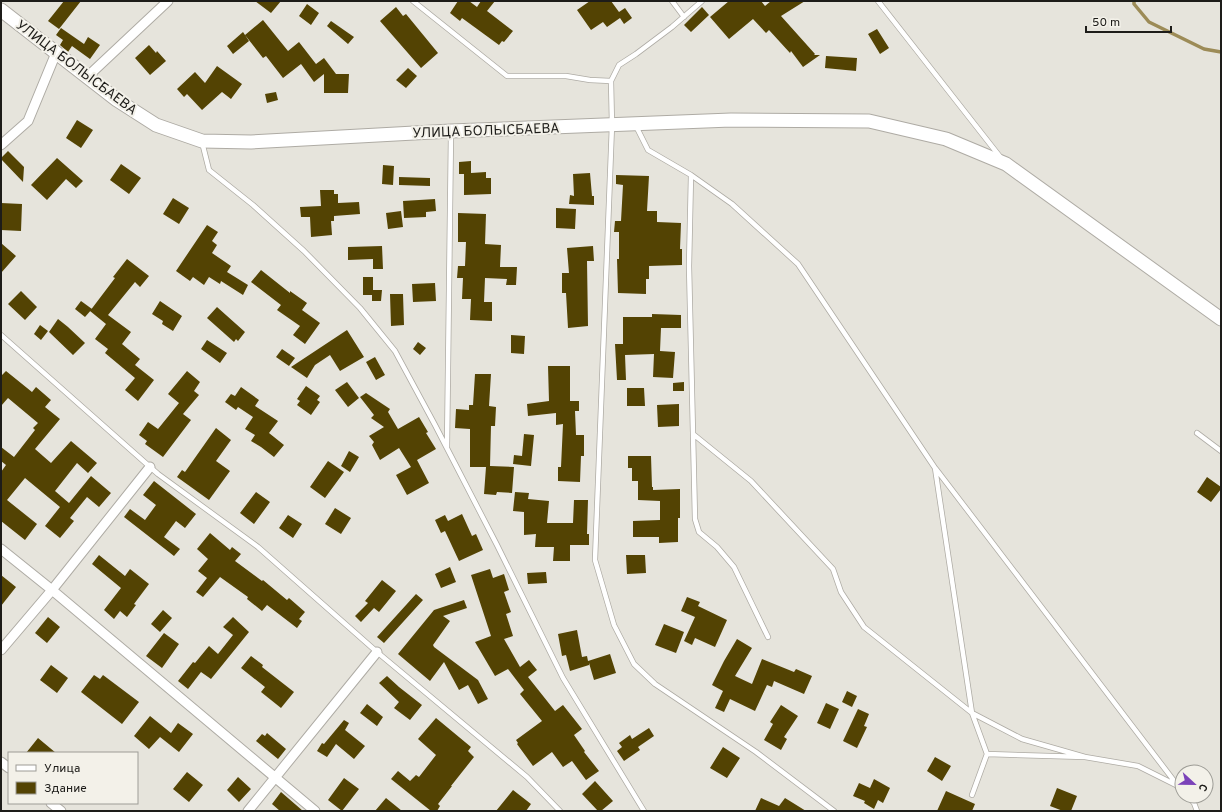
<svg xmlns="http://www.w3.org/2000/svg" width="1222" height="812" viewBox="0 0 1222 812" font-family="Overpass,sans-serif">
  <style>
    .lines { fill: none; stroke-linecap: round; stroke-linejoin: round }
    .stream { stroke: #9c8b57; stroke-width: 3.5 }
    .building { fill: #534303 }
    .lane-casing { stroke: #aeaba4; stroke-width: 6 }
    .street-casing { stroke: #aeaba4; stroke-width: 11 }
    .secondary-casing { stroke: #aeaba4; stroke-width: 15 }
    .lane { stroke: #fff; stroke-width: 4.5 }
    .street { stroke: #fff; stroke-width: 9 }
    .secondary { stroke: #fff; stroke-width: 13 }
    .labels { text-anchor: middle; stroke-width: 4; stroke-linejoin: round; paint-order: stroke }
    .street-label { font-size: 14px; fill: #1d1c19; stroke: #f3f1e9 }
  </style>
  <rect width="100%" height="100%" fill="#e6e4dc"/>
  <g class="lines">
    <path class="stream" d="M1134 1V4L1149 22 1204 49 1221 52"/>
  </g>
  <path class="building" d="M64 1H81L59 29 48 21Z
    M255 1H281L271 13Z
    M458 1H469L477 7 481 1H495L487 11 513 31 504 42 502 41 499 45 462 18 460 21 450 13Z
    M590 1H611L619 12 625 8 632 18 624 24 620 18 607 27 603 22 591 30 577 10Z
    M729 1H761L765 6 771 1H805L781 16 815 54 814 55H820L803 67 791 51 790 53 769 30 766 33 753 19 729 39 710 17Z
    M307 4 319 13 311 25 299 16Z
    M396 7 403 16 406 14 438 53 421 68 380 21Z
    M702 7 709 15 691 32 684 25Z
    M263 20 288 51 299 42 316 64 324 58 336 74H349L348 93H324V74L314 82 301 64 283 78 266 56 263 58 245 35Z
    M331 21 354 37 348 44 327 26Z
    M61 28 84 44 88 37 100 45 90 59 72 46 68 52 60 45 63 40 56 35Z
    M877 29 889 48 880 54 868 34Z
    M243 32 249 41 233 54 227 46Z
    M149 45 156 53 157 51 166 61 150 75 135 58Z
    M826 56 857 58 856 71 825 68Z
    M217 66 242 84 231 99 222 92 202 110 187 94 184 97 177 89 195 72 205 83Z
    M408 68 417 76 406 88 396 80Z
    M276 92 278 100 267 103 265 94Z
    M77 120 93 130 81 148 66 138Z
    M8 151 24 167 23 182 1 159V158Z
    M57 158 83 181 76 188 66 179 47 200 31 185Z
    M471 161V173L486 172V178H491V194L464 195V174H459V162Z
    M121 164 141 178 129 194 110 180Z
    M383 165 394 166 393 185 382 184Z
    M590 173 592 196H594V205L569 204 570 195 574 196 573 174Z
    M616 175 649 176 647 211H657V222L681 223 680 249H682V265L649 266V279H646V294L618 293 617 259H619V232H614L615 221H621L623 185 616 184Z
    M399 177 430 178V186L399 185Z
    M320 190H334V194H338V203L359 202 360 214 334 216V221H331L332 235 311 237 310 217H301L300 207 321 206Z
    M173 198 189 208 179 224 163 214Z
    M435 199 436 211 426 212V217L404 218 403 201Z
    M1 203 22 204 21 231 1 230Z
    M556 208 576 209 575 229 556 228Z
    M401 211 403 227 388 229 386 213Z
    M458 213 486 214 485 244 501 245 500 267H517L516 285H506L507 279 485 278 484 302H492V321L470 320 471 299H462L463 278H457L458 266H465L466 242H458Z
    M207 225 218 232 212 241 217 245 212 253 231 266 227 272 248 285 243 295 221 281 220 284 209 277 204 285 193 277 190 281 176 271Z
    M1 243 16 256 1 273Z
    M382 246 383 269H373V259L348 260V247Z
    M593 246 594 261H587L588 326 568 328 566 293H562V273H569L567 248Z
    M127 259 149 276 140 287 135 282 108 315 131 332 122 344 140 359 135 365 154 380 138 401 125 390 135 378 105 353 108 349 95 339 106 324 90 311 115 278 113 277Z
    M261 270 290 293V291L307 303 302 310 320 323 305 344 293 335 300 326 277 310 281 305 251 282Z
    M363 277H373V290H382L381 301H372V295H363Z
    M435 283 436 301 413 302 412 284Z
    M21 291 37 307 25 320 8 304Z
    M390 294H403L404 325 391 326Z
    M81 301 92 309 85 317 75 309Z
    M160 301 182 316 173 331 162 324 163 321 152 314Z
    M217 307 245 332 238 341 236 339 234 342 207 318Z
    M652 314 681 315V328H661L660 351 675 352 673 378 653 377 654 354 625 355 626 380H617L615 344H623V317H652Z
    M58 319 68 327 85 343 73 355 49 332Z
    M40 325 48 331 41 340 34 334Z
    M347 330 364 357 340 371 330 355 315 365 307 378 291 367Z
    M511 335 525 336 524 354 511 353Z
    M207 340 227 353 220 363 201 349Z
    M418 342 426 348 420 355 413 349Z
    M282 349 295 358 289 366 276 357Z
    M375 357 385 375 376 380 366 362Z
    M548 366H570V401H579V411H575L576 435H584V456H581L580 482 558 481V467H561L563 424 556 425V413L528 416 527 404 549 401Z
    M6 371 32 392 36 387 51 400 45 407 60 419 35 449 51 463 71 441 97 463 88 473 77 463 55 491 69 503 91 476 111 493 99 507 87 497 70 518 74 521 60 538 45 526 60 507 25 478 7 500 37 524 25 540 1 521V472L6 465 1 461V447L14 457 35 430 33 428 38 423 8 398 1 406V376Z
    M187 371 200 382 194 391 199 395 183 414 191 420 163 457 145 444 147 441 139 435 148 422 158 429 179 403 168 394Z
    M475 374H491L489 406 496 407 495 426H491L490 466 514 467 512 493 497 492 496 495 484 494 486 467H470V429L455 428 456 409 469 410V405H473Z
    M347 382 359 398 348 407 335 390Z
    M684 382V391H673V383Z
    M306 386 320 396 317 400 320 402 311 415 297 405 300 401 297 399Z
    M241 387 259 400 255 406 278 421 269 433 284 445 274 457 261 447 251 441 255 435 245 429 253 417 238 407 236 410 225 402 231 394 235 396Z
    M627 388H644L645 406H627Z
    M366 393 390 409 388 412 398 429 419 417 428 432 426 433 436 449 417 460 429 483 407 495 396 475 411 467 399 448 380 460 372 445 374 442 369 436 384 427 371 418 374 415 360 397Z
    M679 404V426L658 427 657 405Z
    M216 428 231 440 216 461 230 471 209 500 177 477 182 470 185 472Z
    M524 434 534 435 531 466 513 464 514 455 522 456Z
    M349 451 359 457 350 472 341 466Z
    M628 456H651L652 487H653V490L680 489V518H678V542L659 543V537H633V521L660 520V501L638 500V481H632V468H628Z
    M328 461 344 472 325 498 310 487Z
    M1207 477 1221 487V489L1211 502 1197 492Z
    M154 481 196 514 185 528 176 521 164 537 180 549 174 556 124 517 130 509 145 520 156 505 143 495Z
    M256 492 270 502 254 524 240 513Z
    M515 492 529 493 528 499 549 501 547 523H573L574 500H588L587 534H589V545H570V561H553L554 547H535L536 534 524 535V512L513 511Z
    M335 508 351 518 341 534 325 524Z
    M462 514 472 536 476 534 483 550 459 561 445 531 441 533 435 520 445 515 448 521Z
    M288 515 302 524 293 538 279 528Z
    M210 533 230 550 232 547 241 554 235 561 262 581 263 580 287 600 289 598 305 612 299 619 302 621 297 628 267 605 262 611 247 599 248 597 220 577 203 597 196 592 207 578 198 571 208 559 197 549Z
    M99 555 125 576 130 569 149 584 134 604 136 605 127 617 120 611 114 619 104 610 121 588 92 564Z
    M626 555H645L646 573 627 574Z
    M450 567 456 582 441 588 435 574Z
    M490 569 493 578 504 574 509 590 504 592 511 612 506 614 513 636 504 639 520 667 529 660 537 670 528 677 555 711 563 705 582 729 574 735 585 751 584 752 599 771 586 780 572 761 563 767 552 752 533 766 517 744 518 743 516 740 542 721 520 694 524 690 508 669 495 676 475 642 491 636 471 575Z
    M546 572 547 583 528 584 527 573Z
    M1 575 16 587 1 606Z
    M382 580 396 591 379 612 374 608 361 622 355 616 368 603 365 601Z
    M416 594 423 600 384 643 377 637Z
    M687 597 700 602 698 606 727 620 715 647 695 638 692 645 684 641 695 617 681 611Z
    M464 600 467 608 443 616 450 621 433 645 434 647 478 680 488 699 478 704 468 685 459 690 444 662 430 681 398 654 434 610Z
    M163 610 172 618 160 632 151 624Z
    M48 617 60 627 47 643 35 633Z
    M233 617 249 632 211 679 201 672 188 689 178 681 193 662 195 663 209 646 218 654 233 635 223 627Z
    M664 624 684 632 676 653 655 645Z
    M577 630 582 657 587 656 588 661 610 654 616 673 594 680 589 663V665L570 671 566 655 562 656 558 634Z
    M164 633 179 644 162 668 146 656Z
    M737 639 752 648 735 676 752 684 762 659 794 672 796 669 812 676 804 694 774 681 772 687 767 685 755 711 730 699 724 712 715 708 723 691 712 685 724 661Z
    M251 656 263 665 262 667 294 692 281 708 261 692 265 687 241 668Z
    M51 665 68 678 57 693 40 680Z
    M94 675 100 679 103 675 139 702 122 724 81 692Z
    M387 676 399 687 422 705 410 720 394 708 399 702 379 683Z
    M847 691 857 696 852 707 842 702Z
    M826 703 839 709 830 729 817 723Z
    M367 704 383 717 377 726 360 713Z
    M781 705 798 716 784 737 787 739 781 750 764 740 773 724 770 722Z
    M858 709 869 714 864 726 867 727 857 748 843 741Z
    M150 716 171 733 178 723 193 734 179 752 160 737 149 749 134 736Z
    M436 718 471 747 468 751 474 757 451 786H452L438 804 440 806 437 811H431L391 779 398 771 410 781 416 775 419 777 436 755 418 739Z
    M344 720 349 723 345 730 365 746 354 759 336 744 327 757 317 751 322 743 324 744Z
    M649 728 654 736 638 747 640 750 624 761 617 751 622 747 619 743 630 735 632 739Z
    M267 733 286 749 278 759 256 741 262 734 265 736Z
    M38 738 56 753H26Z
    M723 747 740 758 727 778 710 768Z
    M935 757 951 766 942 781 927 771Z
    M187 772 203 785 189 802 173 789Z
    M238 777 251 789 239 802 227 790Z
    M344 778 359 789 342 811 328 800Z
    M874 779 890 788 883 803 878 800 874 809 864 803 865 801 853 796 859 783 870 788Z
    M595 781 613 801 601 811H598L582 794Z
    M1057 788 1077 796 1071 811H1063L1050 806Z
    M513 790 531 804 526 811H496Z
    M946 791 975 804 972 811H937Z
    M281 792 303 811H280L272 804Z
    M386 798 402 811H375Z
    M761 798 779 806 785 798 806 811H755Z"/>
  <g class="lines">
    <defs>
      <path id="lane" d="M413 1 507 76H566L590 80 611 81
        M672 1 684 17
        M702 1 672 27 636 54 619 65 611 81 612 125 595 560 614 625 634 664 655 684 756 752 834 811
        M878 1 1001 158
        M636 126 648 150 691 175 689 266 693 434 751 481 833 569 841 592 864 627 972 713 987 754
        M202 142 209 170 253 205 304 251 360 308 395 351 435 425 497 545 563 678 644 811
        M691 175 732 204 798 264 935 468 972 713 1022 739 1085 757
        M1 335 158 474 258 547 377 652 527 777 560 811
        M1197 433 1221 451
        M693 434 695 519 699 532 717 547 734 567 768 637
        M447 447 451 133
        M936 469 1178 786
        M972 795 987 754 1085 757 1138 766 1178 786 1182 790
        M1187 796 1194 803 1197 811"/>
      <path id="street" d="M87 77 168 1
        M1 145 28 121 56 53
        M1 549 52 590 315 811
        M1 650 52 590 150 467
        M1 762 9 768
        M51 803 61 811
        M248 811 377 652"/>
      <path id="secondary" d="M1 10 117 100 156 125 202 141 251 142 451 131 731 120 869 121 946 139 1006 164 1221 319"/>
    </defs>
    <use href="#lane" class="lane-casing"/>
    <use href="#street" class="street-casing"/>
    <use href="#secondary" class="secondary-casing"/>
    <use href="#lane" class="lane"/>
    <use href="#street" class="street"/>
    <use href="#secondary" class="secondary"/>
  </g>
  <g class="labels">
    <g class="street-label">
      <text transform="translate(77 67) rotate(37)" y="5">УЛИЦА БОЛЫСБАЕВА</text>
      <text transform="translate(486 130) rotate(-2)" y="5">УЛИЦА БОЛЫСБАЕВА</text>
    </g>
  </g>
  <rect width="1222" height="812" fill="none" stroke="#1d1c19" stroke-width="4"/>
  <rect x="8" y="752" width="130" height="52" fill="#f3f1e9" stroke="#9d9c96"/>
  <rect x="16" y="765" width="20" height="6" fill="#ffffff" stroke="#9d9c96"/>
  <text x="44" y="772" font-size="12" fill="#1d1c19">Улица</text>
  <rect x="16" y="782" width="20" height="12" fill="#534303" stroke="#9d9c96"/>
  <text x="44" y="792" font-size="12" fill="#1d1c19">Здание</text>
  <g transform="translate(1194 784) rotate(112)"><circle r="19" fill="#f3f1e9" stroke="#9d9c96"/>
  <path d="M0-3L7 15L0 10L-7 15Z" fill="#7b43b9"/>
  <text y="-6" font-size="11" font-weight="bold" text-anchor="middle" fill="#1d1c19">С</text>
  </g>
  <path d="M1086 26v6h85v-6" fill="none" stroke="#1d1c19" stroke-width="2"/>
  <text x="1092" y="26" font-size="12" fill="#1d1c19" stroke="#f3f1e9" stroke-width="3" paint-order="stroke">50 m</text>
</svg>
